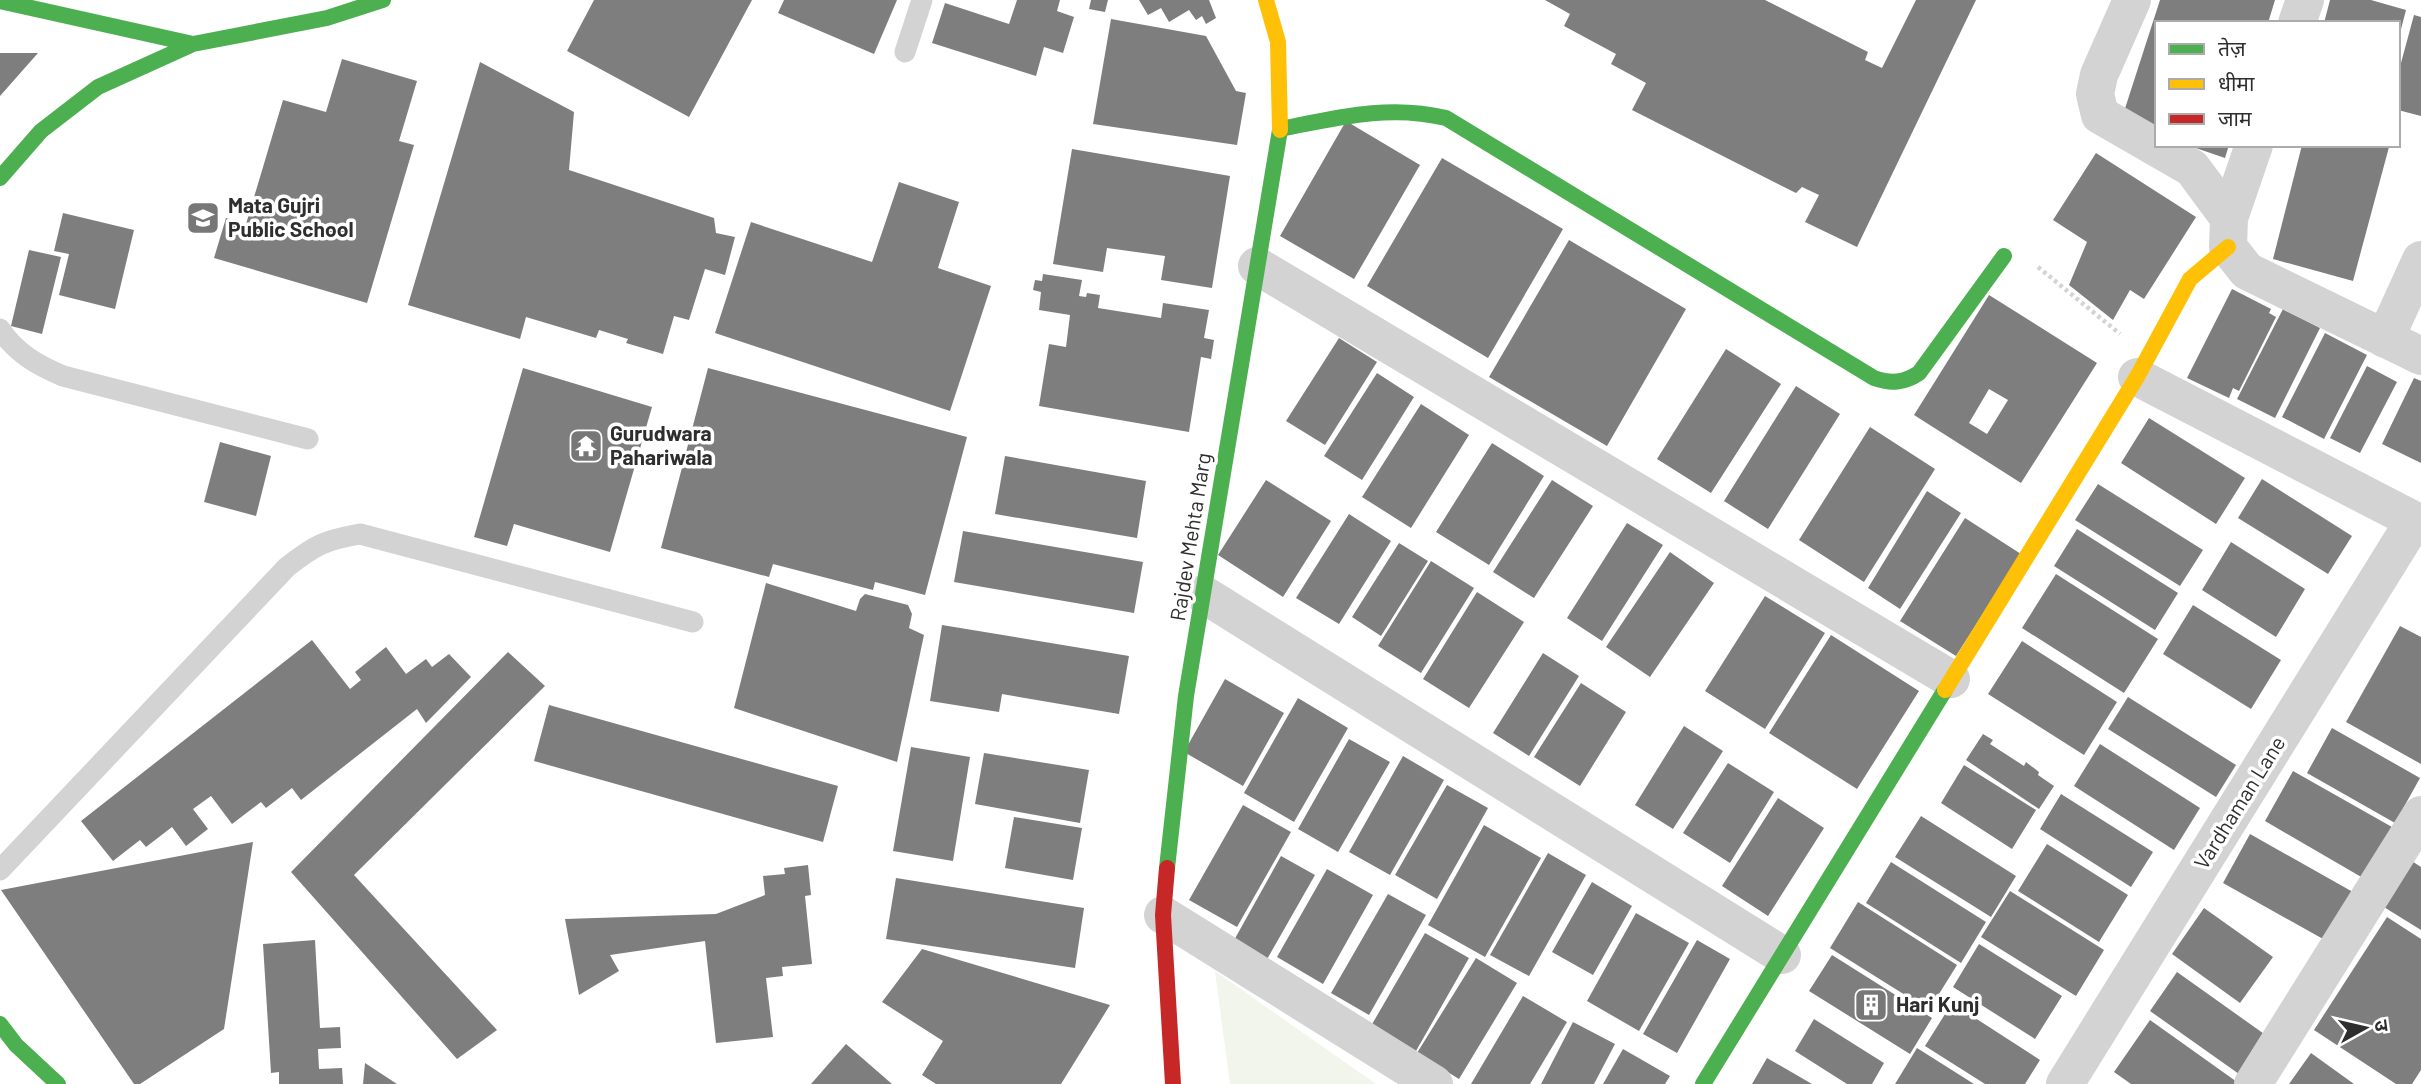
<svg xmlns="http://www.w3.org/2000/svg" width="2421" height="1084" viewBox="0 0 2421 1084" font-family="Barlow,'Noto Sans Devanagari',sans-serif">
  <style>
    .green { fill: #f1f5eb }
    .building { fill: #7e7e7e; fill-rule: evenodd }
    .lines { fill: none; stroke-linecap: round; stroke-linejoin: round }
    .path { stroke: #d3d3d3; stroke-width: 4.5; stroke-dasharray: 3.5 3.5; stroke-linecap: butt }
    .lane { stroke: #d3d3d3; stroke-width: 21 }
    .street { stroke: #d3d3d3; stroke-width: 38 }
    .fast { stroke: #4caf50; stroke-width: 16 }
    .slow { stroke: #ffc107; stroke-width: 16 }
    .jam { stroke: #c62828; stroke-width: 16 }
    .labels { text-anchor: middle; stroke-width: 7; stroke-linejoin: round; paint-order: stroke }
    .poi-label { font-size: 21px; font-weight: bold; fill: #2e2e2e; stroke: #fff; text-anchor: start }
    .street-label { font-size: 21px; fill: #2e2e2e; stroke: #fff }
  </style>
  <rect width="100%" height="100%" fill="#fff"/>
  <path class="green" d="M1215 971 1376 1084H1230Z"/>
  <path class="building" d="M594 0H752L689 117 567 51Z
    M784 0H897L874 54 778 13Z
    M1017 0H1060L1057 11 1074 17 1063 53 1044 47 1036 76 932 43 945 3 1009 24Z
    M1091 0H1108L1105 12 1089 9Z
    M1139 0H1209L1216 18 1206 24 1202 16 1196 20 1189 10 1169 22 1161 8 1148 15Z
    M1545 0H1765L1868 52 1865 60 1882 68 1916 0H1976L1857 247 1805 222 1819 195 1802 187 1796 193 1632 110 1646 83 1611 64 1616 54 1564 26 1570 14Z
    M2160 0H2275L2268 23H2157V136L2120 124Z
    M2330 0H2371L2406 10 2399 37 2398 23H2324Z
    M2414 15 2421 17V116L2398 110V74Z
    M1111 19 1206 36 1236 91 1246 93 1237 145 1093 124Z
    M0 53H38L0 96Z
    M342 59 417 81 399 141 414 145 367 303 214 258 226 218 246 224 283 100 326 112Z
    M480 62 574 112 569 170 714 218 716 233 735 237 725 275 705 269 689 320 674 316 663 354 626 343 628 339 599 330 596 338 526 317 520 339 408 305Z
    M1346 121 1420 165 1354 279 1280 236Z
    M2187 145H2229L2225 158Z
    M2302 145H2382L2389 147 2353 281 2273 259Z
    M1072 149 1230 176 1212 288 1161 280 1165 256 1107 248 1103 272 1053 264Z
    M2096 153 2196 217 2144 299 2130 290 2113 320 2069 285 2087 242 2053 220Z
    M1442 158 1563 229 1488 358 1367 286Z
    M899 182 959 202 938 268 991 286 950 411 715 333 751 222 872 262Z
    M63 213 134 230 115 309 59 295 69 254 54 251Z
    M1569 240 1686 309 1607 446 1489 377Z
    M29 250 61 257 42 334 11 326Z
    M1043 274 1082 280 1079 296 1086 297 1087 293 1100 295 1098 308 1161 318 1163 303 1209 310 1204 338 1214 340 1211 359 1201 357 1189 432 1039 406 1049 344 1066 347 1070 315 1039 310 1041 292 1033 290 1035 280 1042 281Z
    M2232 289 2271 309 2269 313 2276 317 2239 391 2233 388 2229 398 2187 378Z
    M1989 295 2097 363 2021 483 1914 415ZM1989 389 2008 400 1987 434 1969 423Z
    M2283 309 2320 328 2275 418 2237 399Z
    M2325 333 2367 355 2324 439 2282 417Z
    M1339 338 1377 362 1325 445 1286 421Z
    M1726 349 1781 384 1711 493 1657 459Z
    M2367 366 2397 382 2360 453 2330 438Z
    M523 368 652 407 610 552 514 524 507 546 474 537Z
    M708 368 967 437 925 595 875 582 873 590 773 564 769 577 661 548Z
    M1377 373 1414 397 1362 480 1324 456Z
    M2414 378 2421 381V463L2382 444Z
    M1796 386 1840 414 1768 529 1724 501Z
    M1421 404 1469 435 1411 528 1362 497Z
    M2149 418 2245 478 2216 524 2121 463Z
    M1870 427 1935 469 1864 582 1799 540Z
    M220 442 271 456 256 516 204 502Z
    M1492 443 1544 476 1489 565 1436 532Z
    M1005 456 1146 481 1137 538 995 514Z
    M2262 479 2352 536 2328 574 2238 518Z
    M1266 480 1331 521 1283 597 1218 555Z
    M1552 480 1593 506 1534 598 1493 572Z
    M2098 484 2203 550 2180 586 2075 520Z
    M1927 491 1961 513 1900 609 1868 588Z
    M1349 514 1391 541 1339 624 1296 598Z
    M1965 518 2021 554 1956 656 1900 621Z
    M1627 523 1663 545 1602 641 1567 618Z
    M2077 529 2178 593 2155 630 2054 566Z
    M963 531 1143 562 1134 613 954 582Z
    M2231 542 2305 589 2276 637 2202 590Z
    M1399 543 1428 561 1381 636 1352 617Z
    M1670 552 1714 583 1650 677 1606 647Z
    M1431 561 1474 588 1421 673 1378 646Z
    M2056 574 2158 639 2124 693 2022 628Z
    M766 583 856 611 860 599 865 594 908 605 912 614 909 628 924 635 897 762 734 708Z
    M1477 592 1524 622 1469 708 1423 679Z
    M1765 596 1825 633 1765 729 1705 691Z
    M2193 605 2281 660 2251 709 2163 654Z
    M942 625 1129 656 1119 714 1002 694 999 712 930 701Z
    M2400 626 2421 637V764L2346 722Z
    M1831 635 1919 691 1857 789 1769 733Z
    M312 640 350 689 361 680 355 672 386 647 406 674 426 659 432 667 449 654 471 677 426 723 417 709 301 800 292 788 266 808 261 802 232 824 211 796 193 809 208 829 186 846 172 827 146 847 140 840 113 861 81 821Z
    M2022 641 2117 702 2084 755 1988 694Z
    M508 652 545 686 354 875 497 1030 457 1059 291 872Z
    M1543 653 1579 676 1529 756 1493 733Z
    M1225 679 1284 713 1243 786 1184 752Z
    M1581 683 1626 712 1580 786 1534 757Z
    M2128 697 2236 765 2216 797 2108 729Z
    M1298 698 1348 728 1294 822 1244 793Z
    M549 705 838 786 823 842 534 761Z
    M1684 726 1723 751 1673 829 1635 805Z
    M2332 728 2420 778 2395 823 2307 773Z
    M1983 734 1993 740 1990 744 2024 766 2026 762 2039 772 2038 775 2054 786 2039 809 1966 760Z
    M1349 739 1390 762 1338 852 1298 829Z
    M2100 744 2200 808 2174 850 2074 786Z
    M911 747 970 757 953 861 893 851Z
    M984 753 1089 770 1080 823 975 804Z
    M1403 756 1444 780 1390 875 1349 852Z
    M1728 763 1774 792 1730 863 1683 833Z
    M1964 765 2036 810 2012 849 1941 803Z
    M2293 771 2392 827 2363 878 2265 821Z
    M1447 785 1488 808 1437 899 1395 875Z
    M2061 794 2153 852 2131 887 2040 829Z
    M1778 798 1824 828 1768 916 1722 886Z
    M1243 805 1291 832 1237 927 1189 900Z
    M1921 816 2016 876 1991 917 1895 857Z
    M1014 817 1082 828 1073 880 1005 868Z
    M1484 825 1541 858 1485 957 1428 925Z
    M2250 834 2360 896 2332 944 2223 883Z
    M253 842 224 1029 140 1084H134L1 890Z
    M2047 844 2128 895 2099 942 2018 891Z
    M1548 853 1586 875 1529 976 1490 955Z
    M1281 856 1315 875 1266 961 1233 942Z
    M2407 858 2421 867V930L2379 904Z
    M1891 862 1986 922 1961 963 1866 903Z
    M808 865 811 895 805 896 812 964 782 967 783 976 766 978 773 1037 716 1043 705 941 610 955 619 971 579 995 565 919 716 914 765 895 763 876 785 874 784 868Z
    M1327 869 1373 895 1323 984 1277 957Z
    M896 878 1084 908 1075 968 886 939Z
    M1592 882 1632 906 1593 975 1552 952Z
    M2010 891 2104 950 2076 996 1981 937Z
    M1388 894 1426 915 1369 1015 1331 993Z
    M1858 902 1957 965 1929 1010 1830 948Z
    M2204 908 2273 957 2240 1003 2172 954Z
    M1636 913 1689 943 1639 1031 1587 1001Z
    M2387 917 2421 939V1070L2412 1084H2396L2314 1030Z
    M1425 933 1469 958 1416 1051 1371 1026Z
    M315 940 320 1028 340 1027 341 1048 318 1049 319 1069 342 1068 343 1084H279V1072L271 1073 263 944Z
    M1697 940 1730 959 1677 1053 1643 1034Z
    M1979 944 2062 996 2035 1039 1953 987Z
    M922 949 1110 1005 1061 1084H936L922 1075 943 1041 882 1002Z
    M1832 955 1932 1018 1910 1054 1809 991Z
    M1476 958 1517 983 1459 1079 1417 1053Z
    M2177 972 2267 1036 2239 1074 2150 1011Z
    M1523 996 1567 1022 1530 1084H1471Z
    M1952 1003 2040 1060 2025 1084H1985L1925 1046Z
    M1814 1019 1884 1063 1872 1084H1847L1795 1051Z
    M2150 1020 2237 1082 2235 1084H2131L2114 1072Z
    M1573 1022 1615 1044 1594 1084H1541Z
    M846 1044 892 1084H811Z
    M1917 1048 1974 1084H1895Z
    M1623 1049 1670 1076 1665 1084H1603Z
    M2311 1053 2354 1084H2289Z
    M1767 1058 1812 1084H1752Z
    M365 1063 397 1084H363Z"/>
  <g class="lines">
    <path class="path" d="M2038 267 2120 334"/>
    <path class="lane" d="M905 52 922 0
      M0 329C16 353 37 365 63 376L308 439
      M0 870 287 567C315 545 325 540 360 534L693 622"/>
    <path class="street" d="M2132 0 2099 75 2095 94 2100 115 2192 168 2229 218
      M2297 23 2305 0
      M2254 145 2229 218 2228 247 2247 271 2421 356
      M1257 266 1951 679
      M2385 339 2421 260
      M2137 377 2421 524
      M1203 594 1782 955
      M1163 915 1434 1084
      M2065 1084 2414 521
      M2253 1084 2421 815"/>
    <path class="fast" d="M0 1 193 44 327 18 383 0
      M1280 129C1336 118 1389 104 1446 118L1874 378C1891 384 1904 383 1919 373L2004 256
      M0 178 41 131 98 87 193 44
      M1167 868 1186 696 1280 130
      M0 1024 16 1045 58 1084
      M1703 1084 1945 690"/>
    <path class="slow" d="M1266 0 1278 42 1280 130
      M1945 690 2137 377 2190 279 2228 247"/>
    <path class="jam" d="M1167 868 1163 915 1173 1084"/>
  </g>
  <defs>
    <symbol id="school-square" viewBox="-11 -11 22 22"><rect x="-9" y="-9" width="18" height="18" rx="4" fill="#777" stroke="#fff"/><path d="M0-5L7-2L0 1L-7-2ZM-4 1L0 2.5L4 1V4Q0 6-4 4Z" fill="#fff"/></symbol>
    <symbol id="temple-square" viewBox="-11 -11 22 22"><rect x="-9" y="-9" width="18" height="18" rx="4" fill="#777" stroke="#fff"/><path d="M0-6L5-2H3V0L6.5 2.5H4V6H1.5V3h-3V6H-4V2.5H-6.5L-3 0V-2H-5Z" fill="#fff"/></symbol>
    <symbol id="building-square" viewBox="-11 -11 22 22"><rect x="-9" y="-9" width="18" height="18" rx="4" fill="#777" stroke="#fff"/><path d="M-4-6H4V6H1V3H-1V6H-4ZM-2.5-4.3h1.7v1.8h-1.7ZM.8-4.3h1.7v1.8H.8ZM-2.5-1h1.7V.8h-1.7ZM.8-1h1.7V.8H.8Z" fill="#fff"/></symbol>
  </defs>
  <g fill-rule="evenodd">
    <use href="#school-square" x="184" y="199" width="38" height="38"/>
    <use href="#temple-square" x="567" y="427" width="38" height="38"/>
    <use href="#building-square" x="1852" y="986" width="38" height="38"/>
  </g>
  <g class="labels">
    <g class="poi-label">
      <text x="228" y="213">Mata Gujri<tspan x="228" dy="24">Public School</tspan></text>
      <text x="610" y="441">Gurudwara<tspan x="610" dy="24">Pahariwala</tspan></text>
      <text x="1896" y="1012">Hari Kunj</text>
    </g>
    <g class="street-label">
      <text transform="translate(1191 537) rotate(-81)" y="7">Rajdev Mehta Marg</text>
      <text transform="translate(2240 803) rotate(-58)" y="7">Vardhaman Lane</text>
    </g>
  </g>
  <rect x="2155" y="21" width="245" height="126" fill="#ffffff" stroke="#ababab" stroke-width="2"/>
  <rect x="2169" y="44" width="35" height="10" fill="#4caf50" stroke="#ababab" stroke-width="2"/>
  <text x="2218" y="56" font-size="21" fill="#2e2e2e">तेज़</text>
  <rect x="2169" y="79" width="35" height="10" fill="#ffc107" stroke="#ababab" stroke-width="2"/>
  <text x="2218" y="91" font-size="21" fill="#2e2e2e">धीमा</text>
  <rect x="2169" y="114" width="35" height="10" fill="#c62828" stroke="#ababab" stroke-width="2"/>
  <text x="2218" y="126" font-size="21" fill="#2e2e2e">जाम</text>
  <g transform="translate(2365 1028) rotate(82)" stroke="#ffffff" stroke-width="5" paint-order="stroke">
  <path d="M0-5L12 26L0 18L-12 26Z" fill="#2e2e2e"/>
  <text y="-10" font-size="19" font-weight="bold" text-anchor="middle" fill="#2e2e2e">उ</text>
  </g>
</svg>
